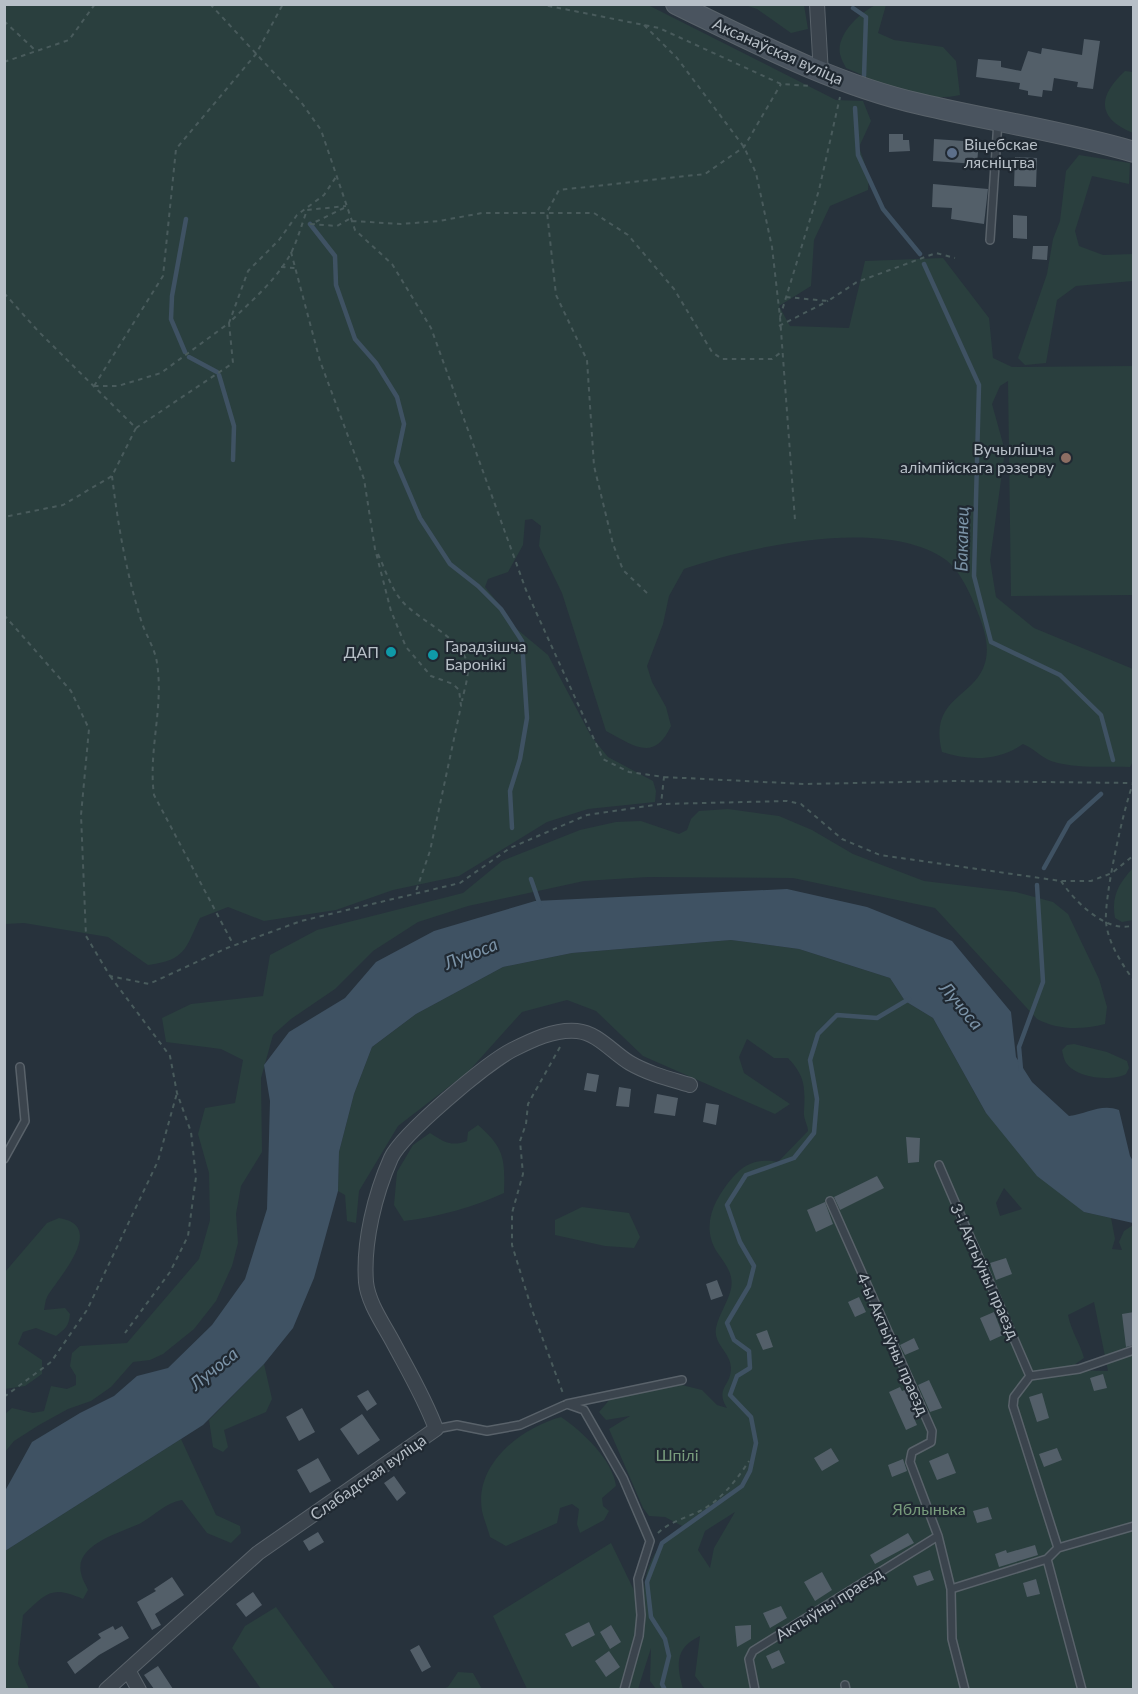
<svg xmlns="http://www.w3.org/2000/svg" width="1138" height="1694" viewBox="0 0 1138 1694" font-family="Lato,sans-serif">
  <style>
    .green { fill: #2a3f3e; fill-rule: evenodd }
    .water { fill: #3f5263 }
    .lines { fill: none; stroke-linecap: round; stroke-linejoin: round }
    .stream { stroke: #3f5263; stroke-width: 4.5 }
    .building { fill: #535f69 }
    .lane-casing { stroke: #59626a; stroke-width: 10 }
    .street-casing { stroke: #59626a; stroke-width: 16 }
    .secondary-casing { stroke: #59626a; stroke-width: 22 }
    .path { stroke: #495b5c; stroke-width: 2; stroke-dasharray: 4.5 4.5; stroke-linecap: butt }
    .lane { stroke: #3b444d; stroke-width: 7 }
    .street { stroke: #3b444d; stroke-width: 14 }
    .secondary { stroke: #4a545f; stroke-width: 20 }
    .service-dot { fill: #5c6f8a; stroke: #202932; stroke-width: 2 }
    .education-dot { fill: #8d6e63; stroke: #202932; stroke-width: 2 }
    .culture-dot { fill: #0f9aa8; stroke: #202932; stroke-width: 2 }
    .labels { text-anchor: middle; stroke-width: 4.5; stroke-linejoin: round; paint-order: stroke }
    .street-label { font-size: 16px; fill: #b7bfc7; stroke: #202932 }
    .poi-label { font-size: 16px; fill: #b7bfc7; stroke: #202932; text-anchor: start }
    .park-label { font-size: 16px; fill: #789b7c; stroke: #202932 }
    .water-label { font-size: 18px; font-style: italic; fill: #7b93a7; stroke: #202932 }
  </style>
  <rect width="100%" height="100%" fill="#27323c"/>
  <path class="green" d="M5 4 648 5 836 100 863 101 871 121 859 147 869 176 868 190 830 206 814 240 811 286 779 306 790 326 849 328 865 261 943 258 989 318 993 358 1012 367 1133 366V595L1011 596 1008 381 1000 386 992 404 1005 451 990 560 996 597 1034 628 1133 669 1134 760 1130 767C1105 766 1075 769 1051 761 1041 757 1033 748 1023 744 998 761 970 761 942 752 928 697 975 698 985 663 991 642 981 620 973 601 967 587 958 569 946 560 885 516 750 546 684 569L669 596 663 624 647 666 652 682 666 707 671 726C654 763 633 745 606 731L562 593 539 546 541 526 532 519 525 520 523 545 508 572 488 579 485 587 498 603 506 620 548 655 591 736 608 757 653 781 656 791 655 802 588 809 547 822 459 876 393 890 336 910 264 921 228 907 200 918C185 949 186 960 148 965L108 937 24 923 5 924Z
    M745 5H804L808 29 791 33 757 9Z
    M876 5H886L878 33 894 40 943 47 956 61 960 95C919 104 883 84 846 68 844 64 841 59 840 54 836 35 860 12 876 5Z
    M1125 71 1133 72V133C1097 118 1097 97 1125 71Z
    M1079 155 1130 163 1129 184 1092 176 1075 231 1079 246 1103 255 1133 254V281L1076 286 1057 300 1046 363 1025 365 1018 358 1047 274 1053 239 1060 221 1066 171Z
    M728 809 779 816 812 830 853 854 924 881 1016 892 1053 902 1068 914 1099 979 1107 1007 1105 1024C1081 1030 1058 1030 1037 1019L935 908 793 878 648 877 584 881 468 906 418 922 373 951 335 989 291 1019 273 1035 261 1078 262 1152 241 1186 236 1214 238 1243 232 1266 216 1301 194 1329 163 1354 150 1360 133 1362 111 1387 91 1401 68 1409 39 1425 14 1441 5 1452V1414L12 1408 33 1413 44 1411 51 1386 67 1389 76 1385V1376L70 1366 72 1353 80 1346 127 1343 199 1259 210 1220 209 1173 198 1134 205 1108 235 1103 243 1060 221 1049 166 1042 162 1018 191 1004 263 996 270 955 317 930 463 893 502 861 580 830 616 822 641 821 679 834 687 830 691 819 699 811Z
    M1133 868V920L1122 922 1115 918C1111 896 1119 883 1133 868Z
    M731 940 799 949 890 978 905 1001 933 1018 986 1113 1084 1212 1111 1218 1115 1239 1112 1249 1122 1250 1119 1242 1124 1231 1133 1225V1689H705L695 1676 700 1636C675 1648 676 1664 683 1689H656L650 1681 651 1648 638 1689H527L493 1616 611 1543 646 1615C638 1582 652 1541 684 1527L665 1517 649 1516 643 1508 609 1429 630 1416 606 1420 599 1412 611 1398 682 1385 702 1390 717 1405 727 1408C715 1389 730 1386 731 1370 732 1353 713 1345 716 1328 719 1314 728 1302 731 1289 734 1273 725 1264 717 1252 700 1225 715 1198 733 1177 745 1163 759 1158 778 1162L808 1131C808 1125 803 1118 804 1112 805 1088 806 1077 788 1058H774L747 1039 739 1057 744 1073 790 1104 775 1114 643 1056 596 1011 567 1000 522 1012 468 1072 398 1126 359 1191 356 1223 347 1221 345 1195 338 1191 339 1152 354 1094 372 1047 416 1014 503 967 572 953ZM1004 1188 1022 1209 1000 1216 996 1203ZM1094 1302 1108 1371 1067 1370 1084 1358C1080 1343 1071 1331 1068 1315ZM735 1512 714 1548 710 1568 698 1550 705 1531Z
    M1074 1044 1107 1052 1127 1061 1129 1068 1126 1074C1112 1082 1077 1078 1067 1064 1064 1061 1063 1054 1062 1050L1067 1045Z
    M478 1125C505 1148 505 1160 504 1193 474 1207 438 1217 404 1221L394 1205 397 1172 413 1145 430 1133C444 1142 451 1147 467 1141L468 1132Z
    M582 1207 629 1213 640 1237 634 1248 605 1246 555 1235V1220Z
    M59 1218C63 1219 69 1220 73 1223 96 1239 55 1282 47 1297 45 1301 45 1306 44 1310L65 1308 70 1314C69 1326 65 1329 56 1336L36 1328 23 1332 18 1344 42 1360V1374L25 1386 5 1389V1272L47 1223Z
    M264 1364 272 1399 266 1412 224 1430 228 1447 223 1452 213 1447 209 1420Z
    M561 1417C582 1431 613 1460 616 1486L602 1498 603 1506 609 1511 604 1520 580 1533 577 1524 579 1509 572 1504 560 1508 557 1523 506 1546 490 1537C488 1529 484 1520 482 1511 474 1464 521 1428 561 1417Z
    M181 1439 216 1515 240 1526 241 1533 231 1543 207 1533 182 1500C165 1503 155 1515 141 1523 123 1532 74 1544 81 1573 82 1579 86 1585 88 1590L83 1599C51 1585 47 1593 23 1615L18 1664 29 1689 5 1690V1551Z
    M276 1607 335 1689H261L232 1648 245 1626Z
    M458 1672 473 1673 482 1689H442L448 1687Z"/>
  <path class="water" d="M787 889 867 907 952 941 1011 1012 1016 1057 1032 1082 1069 1116C1087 1114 1101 1103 1119 1110L1130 1156 1133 1161V1223L1084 1212 1037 1176 986 1113 933 1018 905 1001 890 978 799 949 731 940 572 953 503 967 416 1014 372 1047 354 1094 339 1152 338 1191 314 1278 293 1328 264 1364 203 1425 5 1551V1491L32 1442 80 1413 114 1396 137 1376 168 1368 212 1325 245 1279 267 1209 270 1101 264 1065 289 1032 345 998 376 962 434 931 535 901Z"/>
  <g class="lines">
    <path class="stream" d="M853 8 866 17 864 76
      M855 108 858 155 883 209 920 254
      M310 224 335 256 336 285 355 339 376 363 397 397 404 424 396 462 420 518 450 564 478 586 501 609 522 641 527 718 520 759 510 791 512 828
      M924 264 979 385 974 576 991 642 1060 675 1101 715 1113 760
      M185 352 171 319 172 296 186 219
      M189 357 217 372
      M219 375 234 426 233 460
      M1044 868 1069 823 1101 794
      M531 879 540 905
      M1021 1070 1019 1047 1043 982 1037 885
      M665 1690 662 1684 669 1656 665 1639 651 1617 647 1582 662 1543 742 1486 750 1471 756 1443 751 1417 730 1395 737 1376 750 1368 749 1351 734 1340 727 1323 749 1286 754 1266 740 1242 727 1205 746 1175 794 1158 814 1133 817 1099 810 1060 818 1034 837 1015 877 1018 909 999"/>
  </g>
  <path class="building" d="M1084 39 1100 41 1093 89 1077 87 1078 82 1054 78 1052 91 1043 90 1042 97 1028 95V91L1019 89 1020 83 976 77 978 59 1001 61V67L1021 71 1028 51 1041 54 1042 48 1082 55Z
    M889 134H903V140H909L910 151 889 152Z
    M934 139 964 141V144H970V151L978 152 977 164 933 161Z
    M1015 157 1037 158 1036 187 1014 186Z
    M933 184 988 189 984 224 951 219 952 208 932 207Z
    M1013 215 1027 216V239L1013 238Z
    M1033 246H1048L1047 260 1032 259Z
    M587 1073 599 1075 596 1092 584 1090Z
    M619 1087 631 1089 629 1107 616 1106Z
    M657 1094 678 1098 675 1116 654 1113Z
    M706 1103 719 1105 716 1125 703 1122Z
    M906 1137 920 1138 919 1162 908 1163Z
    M877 1176 884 1188 840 1210 834 1197Z
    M825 1202 833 1224 816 1232 807 1210Z
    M1006 1258 1012 1274 996 1280 990 1263Z
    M717 1280 723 1296 711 1300 706 1284Z
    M859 1297 866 1312 855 1317 848 1302Z
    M994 1312 1003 1335 990 1341 980 1318Z
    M1134 1312V1345L1126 1347 1122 1314Z
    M767 1330 773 1347 763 1350 756 1334Z
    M914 1338 919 1349 905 1355 900 1345Z
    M1103 1374 1107 1388 1094 1391 1090 1378Z
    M929 1380 942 1408 930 1412 918 1385Z
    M900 1387 902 1391 907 1389 919 1416 914 1418 917 1425 906 1430 889 1392Z
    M368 1390 377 1404 367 1411 357 1396Z
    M1042 1393 1049 1418 1037 1422 1029 1397Z
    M302 1408 315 1432 299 1441 286 1417Z
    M362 1414 380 1440 358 1455 340 1429Z
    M831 1448 839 1461 822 1471 814 1458Z
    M1057 1448 1062 1460 1044 1467 1039 1454Z
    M948 1453 956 1473 937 1480 929 1461Z
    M318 1458 331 1481 310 1493 297 1470Z
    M903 1459 907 1471 892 1477 888 1465Z
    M394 1476 406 1493 397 1501 384 1483Z
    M988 1507 992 1519 977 1523 973 1511Z
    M318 1532 324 1542 309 1551 303 1541Z
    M908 1533 914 1543 875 1564 870 1555Z
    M1035 1545 1038 1555 999 1567 995 1554 1006 1550 1007 1553Z
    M930 1570 934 1580 917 1586 913 1576Z
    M822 1572 832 1590 815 1601 804 1582Z
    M172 1577 184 1595 155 1614 161 1625 152 1630 137 1602 156 1591 154 1589Z
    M1036 1579 1040 1594 1027 1597 1023 1583Z
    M253 1592 262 1605 246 1617 236 1604Z
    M781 1606 787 1618 770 1628 763 1613Z
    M589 1622 595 1635 572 1647 565 1634Z
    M611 1625 621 1642 610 1649 600 1632Z
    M751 1625V1639L737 1647 735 1626Z
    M113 1626 115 1630 122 1626 129 1638 99 1655 75 1674 67 1662 101 1638 98 1634Z
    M419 1645 431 1667 422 1672 410 1650Z
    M779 1650 785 1663 772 1669 766 1656Z
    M609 1651 620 1667 606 1677 595 1661Z
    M158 1666 173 1689H154L144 1675Z"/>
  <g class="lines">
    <defs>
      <path id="lane" d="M990 240 998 121
        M4 1159 25 1121 20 1067
        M939 1165 1030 1376 1014 1397 1013 1406 1058 1548
        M830 1201 932 1431 931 1442 912 1452 910 1462 938 1536 951 1589 952 1639 965 1690
        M1030 1376 1079 1369 1134 1350
        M567 1404 584 1410 623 1478 650 1541 638 1579 641 1615 639 1636 624 1690
        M436 1429 457 1425 487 1431 520 1425 567 1404 682 1380
        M1047 1559 1082 1690
        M951 1589 1047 1559 1058 1548 1134 1526
        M845 1685 846 1690
        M755 1690 749 1659 753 1651 938 1536"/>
      <path id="street" d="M817 4 821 74
        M128 1670 139 1690
        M106 1690 258 1553 436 1429C425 1399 409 1372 394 1344 384 1325 368 1303 366 1282 363 1242 375 1194 391 1158 402 1134 487 1063 512 1050 532 1040 554 1029 577 1031 598 1033 613 1053 630 1063 649 1074 670 1079 690 1085"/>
      <path id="secondary" d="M676 4C756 43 833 84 920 104 991 121 1063 131 1134 152"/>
    </defs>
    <use href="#lane" class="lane-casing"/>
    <use href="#street" class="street-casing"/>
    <use href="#secondary" class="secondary-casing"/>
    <path class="path" d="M210 4 301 102 321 130 355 230 392 264 431 328 526 590 603 759 629 772 664 777 661 804
      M539 4 659 28 781 84 811 86
      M4 21 35 50
      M644 25 677 58 744 147 756 173 772 247 780 317 795 520
      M4 62 69 40 95 4
      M344 208 311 224 337 226 351 218
      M352 221 401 224 439 221 482 213H594L628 235 674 289 712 352 722 359H772L780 353
      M291 252 320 361 364 479 375 549 391 611 406 647 431 676 453 684 459 690 461 706 430 851 415 894
      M281 267 295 268
      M4 293 38 331 136 428 112 476 63 505 4 517
      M786 297 828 301 857 282 936 253 955 258
      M780 317 819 190 840 97
      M779 326 828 301
      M94 386 163 276 176 149 256 54 283 4
      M94 386H118L161 373 229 323 248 271 279 240 297 215 324 195 336 177
      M136 428 233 363 229 323C251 301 278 279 292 251 298 238 302 224 307 210L346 206
      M112 476C118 525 126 572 141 620 145 634 155 648 157 663 164 707 148 751 154 795L233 944
      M378 554C385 569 391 588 401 600 419 622 467 639 468 669 468 679 464 691 462 701
      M647 593 623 570 613 544 594 466 587 360 556 295 547 212 559 190 705 174 744 147 781 84
      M4 615 71 691 89 729 81 815 86 936 110 976 149 984 227 948 301 921 460 883 510 848 587 815 661 804 787 801 801 804 842 839 880 855 1061 881H1091L1112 873 1134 855
      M664 777 805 784 954 781 1132 783
      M1134 781C1124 805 1104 897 1106 922 1108 943 1122 964 1134 981
      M1061 881C1074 901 1108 935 1134 925
      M110 976 170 1056 177 1093 191 1132 196 1177 188 1236 170 1272 125 1333
      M560 1047 528 1104 526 1124 520 1141 523 1174 512 1213V1245L532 1310 564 1396
      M4 1397 51 1362 87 1310 158 1161 177 1093
      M658 1533C669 1522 686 1518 700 1511 721 1500 736 1481 749 1461"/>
    <use href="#lane" class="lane"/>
    <use href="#street" class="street"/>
    <use href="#secondary" class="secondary"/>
  </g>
  <circle class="service-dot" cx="952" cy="153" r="6"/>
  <circle class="education-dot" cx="1066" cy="458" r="6"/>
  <g class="culture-dot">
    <circle cx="391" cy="652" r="6"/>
    <circle cx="433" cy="655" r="6"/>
  </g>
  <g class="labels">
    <g class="street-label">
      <text transform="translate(778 51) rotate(24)" y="6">Аксанаўская вуліца</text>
      <text transform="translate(985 1271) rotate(66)" y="6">3-і Актыўны праезд</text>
      <text transform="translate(893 1344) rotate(66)" y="6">4-ы Актыўны праезд</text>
      <text transform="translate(368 1477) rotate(-35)" y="6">Слабадская вуліца</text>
      <text transform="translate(829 1604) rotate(-32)" y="6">Актыўны праезд</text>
    </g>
    <g class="poi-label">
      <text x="964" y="150">Віцебскае<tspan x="964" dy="18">лясніцтва</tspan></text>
      <text x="1054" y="455" text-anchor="end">Вучылішча<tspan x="1054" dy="18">алімпійскага рэзерву</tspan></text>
      <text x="445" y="652">Гарадзішча<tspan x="445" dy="18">Баронікі</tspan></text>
      <text x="379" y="658" text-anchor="end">ДАП</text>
    </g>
    <g class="park-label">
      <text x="677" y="1461">Шпілі</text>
      <text x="929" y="1515">Яблынька</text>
    </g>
    <g class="water-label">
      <text transform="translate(962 539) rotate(-89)" y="6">Баканец</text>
      <text transform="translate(471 954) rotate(-22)" y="6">Лучоса</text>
      <text transform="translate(961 1006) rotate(50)" y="6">Лучоса</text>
      <text transform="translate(214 1369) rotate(-39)" y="6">Лучоса</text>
    </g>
  </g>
  <rect width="1138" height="1694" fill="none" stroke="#b7bfc7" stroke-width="12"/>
</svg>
